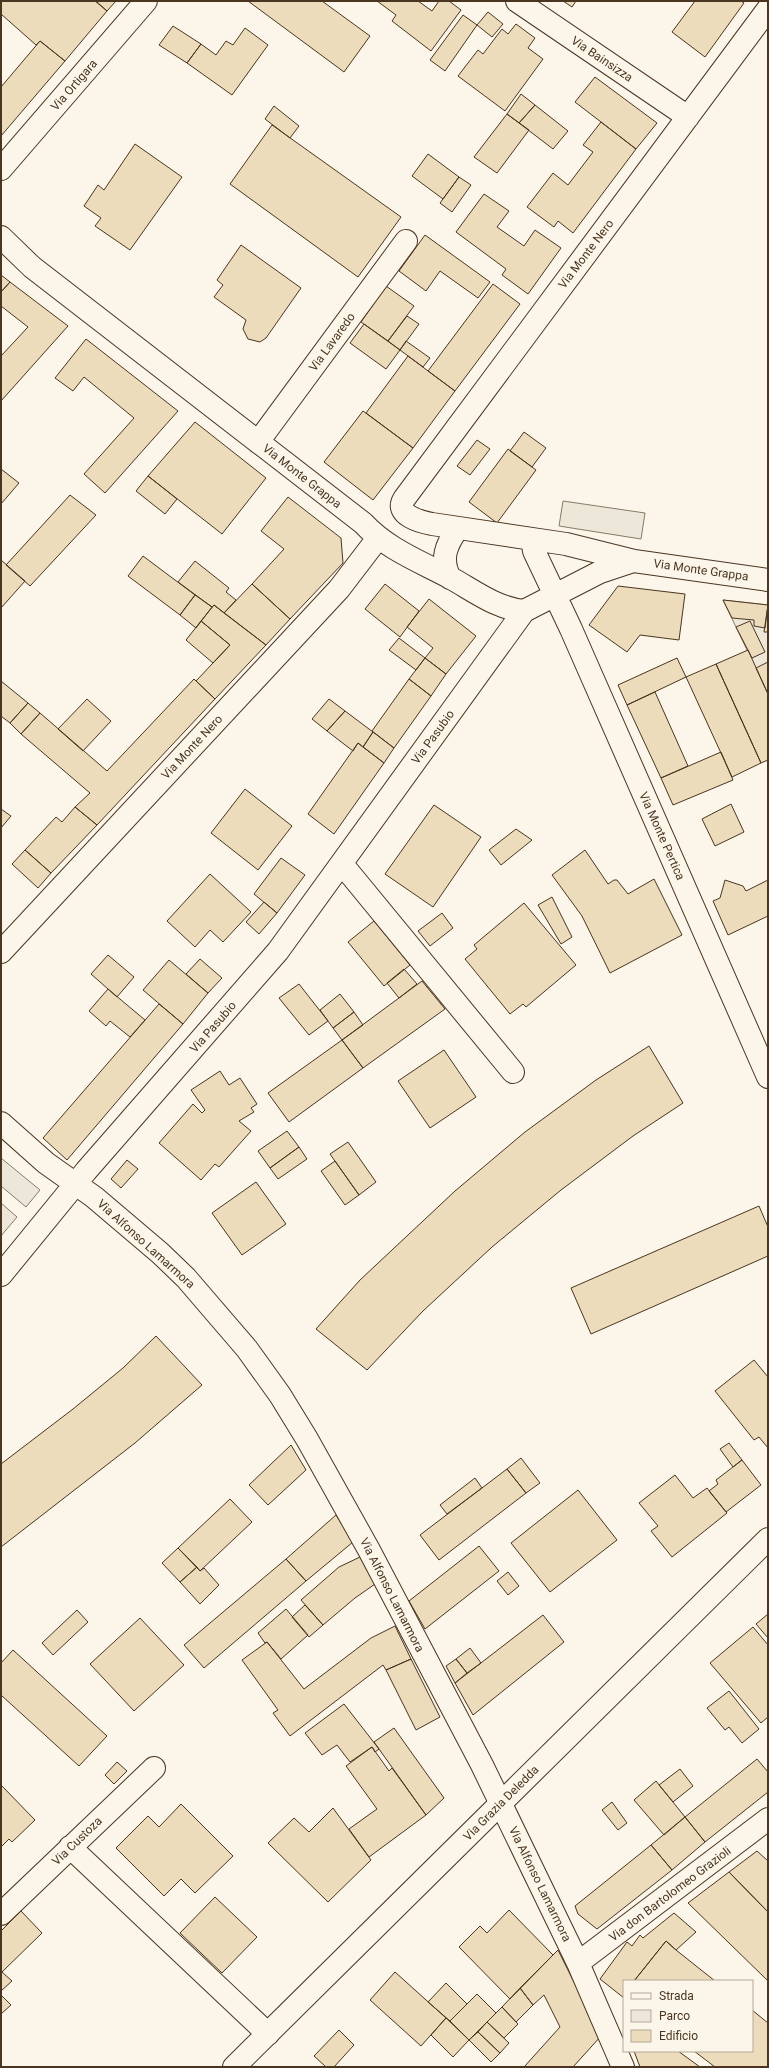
<svg xmlns="http://www.w3.org/2000/svg" width="769" height="2068" viewBox="0 0 769 2068" font-family="Roboto,sans-serif">
  <style>
    .green { fill: #ede6d9; stroke: #887966 }
    .parking { fill: #ede7d9; stroke: #887966 }
    .building { fill: #ecdcbc; stroke: #4a3520 }
    .lines { fill: none; stroke-linecap: round; stroke-linejoin: round }
    .minor-casing { stroke: #4a3520; stroke-width: 24 }
    .major-casing { stroke: #4a3520; stroke-width: 24 }
    .minor { stroke: #fbf6e9; stroke-width: 22 }
    .major { stroke: #fbf6e9; stroke-width: 22 }
    .labels { text-anchor: middle; stroke-width: 3; stroke-linejoin: round; paint-order: stroke }
    .street-label { font-size: 12px; fill: #4a3520; stroke: #fbf6e9 }
  </style>
  <rect width="100%" height="100%" fill="#fbf6e9"/>
  <path class="green" d="M723 600 768 605V694Z
    M1 1203 17 1217 1 1236Z"/>
  <path class="parking" d="M563 501 645 513 641 539 559 526Z
    M1 1158 40 1190 26 1207 1 1186Z"/>
  <path class="building" d="M1 1H96L107 11 65 61 40 41 36 45 1 14Z
    M95 1H116L107 11Z
    M248 1H322L370 36 344 72Z
    M377 1H418L432 11 439 1H449L461 10 431 51 392 21 396 15Z
    M563 1H576L572 7Z
    M695 1H741L744 3 705 57 672 32Z
    M488 12 503 24 492 37 477 25Z
    M463 15 477 25 445 71 430 60Z
    M516 24 535 38 528 48 543 59 505 111 458 76 478 50 483 54 502 29 508 34Z
    M173 26 201 44 187 63 159 45Z
    M245 28 268 45 232 95 187 63 201 44 216 55 226 41 233 45Z
    M40 41 65 61 1 136V87Z
    M595 77 657 123 636 149 575 102Z
    M521 94 535 105 519 123 507 114Z
    M535 105 568 131 553 149 519 123Z
    M274 106 299 126 290 138 265 119Z
    M507 114 529 130 497 173 474 157Z
    M601 122 636 149 573 233 558 221 554 227 527 207 553 173 568 185 593 152 583 145Z
    M272 125 401 217 358 277 230 184Z
    M135 144 182 177 130 250 95 226 101 218 84 206 98 185 104 190Z
    M428 154 459 177 443 199 412 176Z
    M459 177 471 185 452 212 440 203Z
    M484 194 509 211 497 227 524 246 535 230 561 248 528 294 502 275 506 269 456 232Z
    M425 235 490 282 478 298 440 271 426 291 399 271Z
    M241 245 301 288 266 338 260 342 248 339 243 329 246 320 214 297 223 285 217 280Z
    M1 275 10 282 1 292Z
    M10 282 68 326 1 401V356L28 327 1 306V292Z
    M493 284 520 304 455 391 428 371Z
    M386 286 414 306 388 341 361 322Z
    M407 316 419 324 400 350 388 341Z
    M364 324 400 350 386 369 350 343Z
    M86 339 178 411 105 493 84 474 134 418 84 377 73 391 55 378Z
    M406 341 430 358 423 367 400 350Z
    M408 356 455 391 413 448 366 413Z
    M363 411 413 448 373 500 324 462Z
    M195 422 266 478 222 534 148 476Z
    M524 432 546 448 532 467 510 451Z
    M477 440 490 449 470 475 457 466Z
    M508 449 536 470 497 523 469 502Z
    M1 469 19 483 1 504Z
    M148 476 177 499 165 514 136 491Z
    M70 495 96 515 30 586 6 565Z
    M288 497 341 538 343 563 290 619 252 584 284 549 261 531Z
    M143 556 195 595 180 615 128 576Z
    M1 560 25 581 1 608Z
    M195 561 229 588 226 592 236 600 224 613 214 605 212 607 178 582Z
    M252 584 290 619 266 645 224 613Z
    M385 584 419 611 400 637 365 609Z
    M618 586 685 594 679 640 640 635 627 652 589 625Z
    M195 595 212 607 196 628 180 615Z
    M429 599 476 636 446 674 425 658 433 648 407 627Z
    M723 600 768 605 765 628 754 626V620L732 618Z
    M214 605 266 645 215 699 196 681 230 645 201 621Z
    M768 605V632H764Z
    M201 621 230 645 213 663 186 640Z
    M750 621 765 652 752 658 736 627Z
    M399 638 425 658 416 670 389 650Z
    M748 650 768 694V760L761 763 716 664Z
    M425 658 446 674 431 696 409 679Z
    M677 658 686 677 627 705 618 685Z
    M768 662V694L756 668Z
    M716 664 761 763 732 777 686 677Z
    M194 679 215 699 97 825 75 807 90 793 21 734 40 713 107 771Z
    M409 679 431 696 394 748 372 731Z
    M1 681 28 703 10 723 1 716Z
    M655 692 688 766 661 778 627 705Z
    M87 699 111 721 83 751 58 729Z
    M329 699 345 711 327 731 312 719Z
    M28 703 40 713 21 734 10 723Z
    M345 711 373 732 363 747 358 743 353 751 327 731Z
    M373 732 394 748 384 763 363 747Z
    M358 743 384 763 334 834 308 814Z
    M721 752 733 780 673 805 661 778Z
    M245 789 292 826 258 870 211 833Z
    M731 804 744 832 715 846 702 819Z
    M434 805 481 837 433 907 385 874Z
    M75 807 97 825 51 873 25 850 56 817 62 822Z
    M1 809 11 816 1 828Z
    M516 829 532 840 501 865 489 850Z
    M25 850 51 873 38 888 12 864Z
    M585 850 608 884 614 880H617L628 894 654 879 682 935 610 973 582 916 552 875Z
    M281 858 305 875 277 913 254 894Z
    M210 874 251 912 223 942 210 930 195 947 167 921Z
    M725 880 743 886 746 891 768 880V916L728 935 713 901 720 898Z
    M552 897 572 937 561 944 538 905Z
    M264 902 277 913 259 934 246 922Z
    M524 903 576 965 526 1007 523 1004 510 1014 465 959 477 949 474 945Z
    M442 913 453 928 430 946 418 931Z
    M374 921 410 965 384 986 348 942Z
    M108 955 134 977 117 997 91 974Z
    M200 959 222 978 208 993 186 974Z
    M169 960 208 993 183 1024 143 990Z
    M404 969 417 984 399 998 387 983Z
    M422 981 445 1009 363 1068 342 1040Z
    M299 984 328 1021 309 1035 279 998Z
    M108 989 145 1020 130 1037 110 1021 106 1026 89 1011Z
    M340 994 354 1012 333 1028 320 1010Z
    M159 1004 183 1024 67 1160 43 1138Z
    M354 1012 363 1025 342 1040 333 1028Z
    M342 1040 363 1068 289 1122 268 1093Z
    M649 1046 683 1103 633 1136 561 1190 492 1247 423 1311 367 1370 316 1329 360 1280 455 1191 525 1132 596 1080Z
    M444 1050 476 1097 430 1128 398 1081Z
    M220 1071 229 1085 240 1078 257 1104 251 1108 254 1112 239 1121 251 1131 219 1167 215 1164 201 1180 159 1143 193 1104 202 1113 205 1110 191 1090Z
    M287 1131 299 1147 270 1168 258 1151Z
    M348 1142 376 1182 359 1195 330 1154Z
    M299 1147 307 1159 278 1179 270 1168Z
    M127 1160 138 1169 121 1188 111 1179Z
    M335 1161 359 1195 345 1205 321 1171Z
    M256 1182 286 1224 242 1255 212 1213Z
    M759 1206 768 1227V1256L591 1334 571 1288Z
    M156 1336 202 1385 135 1443 1 1547V1464L73 1409 123 1368Z
    M754 1360 768 1377V1448L759 1437 754 1440 715 1391Z
    M729 1443 742 1460 733 1467 720 1449Z
    M291 1445 306 1470 268 1505 249 1485Z
    M521 1458 540 1483 526 1493 507 1469Z
    M742 1460 761 1485 726 1512 709 1491 718 1484 716 1480Z
    M507 1469 526 1493 439 1560 420 1535Z
    M675 1475 693 1498 707 1488 727 1513 672 1557 651 1531 658 1526 639 1503Z
    M475 1478 482 1488 447 1514 440 1505Z
    M578 1490 617 1540 550 1592 511 1543Z
    M230 1499 252 1522 200 1571 178 1548Z
    M336 1515 353 1542 306 1581 286 1559Z
    M479 1546 499 1571 425 1629 409 1601Z
    M178 1548 197 1567 180 1582 162 1563Z
    M360 1557 375 1584 355 1598 323 1625 301 1600 339 1567Z
    M286 1559 306 1581 204 1668 184 1645Z
    M197 1567 200 1571 204 1568 219 1585 200 1604 180 1582Z
    M508 1572 519 1586 508 1595 497 1581Z
    M305 1605 323 1625 309 1637 292 1617Z
    M286 1609 308 1635 281 1659 267 1642 265 1643 258 1633Z
    M77 1610 88 1622 53 1655 42 1643Z
    M768 1614V1638L756 1624Z
    M543 1615 564 1642 473 1715 455 1683Z
    M140 1618 184 1665 134 1711 90 1664Z
    M395 1626 411 1659 386 1670 383 1665 290 1736 273 1713 278 1710 242 1660 267 1642 304 1689 371 1638Z
    M753 1627 768 1645V1717L761 1723 710 1663Z
    M470 1648 481 1663 467 1673 456 1659Z
    M13 1650 107 1736 79 1766 1 1695V1663Z
    M411 1659 440 1717 416 1730 386 1670Z
    M456 1659 467 1673 455 1683 446 1666Z
    M729 1691 759 1729 742 1743 729 1727 725 1730 707 1708Z
    M344 1704 379 1749 375 1752 372 1747 350 1762 337 1745 322 1755 305 1733Z
    M394 1728 444 1798 426 1815 374 1742Z
    M372 1747 389 1771 392 1768 426 1815 369 1857 349 1829 377 1809 346 1766Z
    M757 1759 768 1772V1792L705 1842 685 1817Z
    M117 1762 127 1771 114 1784 105 1775Z
    M680 1769 693 1786 673 1802 659 1785Z
    M656 1781 685 1817 664 1835 634 1800Z
    M1 1785 35 1820 12 1842 9 1839 1 1847Z
    M612 1802 627 1823 618 1830 602 1810Z
    M181 1804 233 1856 195 1893 181 1879 164 1896 116 1848 148 1816 159 1827Z
    M333 1808 371 1860 328 1902 268 1843 294 1818 309 1832Z
    M685 1817 705 1842 672 1870 651 1845Z
    M651 1845 672 1870 597 1929 578 1914 575 1906Z
    M757 1851 768 1861V1912L729 1872Z
    M729 1872 768 1912V1981L688 1903Z
    M215 1897 257 1937 222 1973 180 1933Z
    M509 1910 553 1955 510 1999 459 1947 480 1926 487 1933Z
    M21 1911 42 1933 2 1972 12 1981 1 1991V1931Z
    M674 1913 696 1932 676 1950 666 1941 634 1981H624V1998L600 1979 627 1942 632 1946 640 1935 643 1938Z
    M666 1941 676 1950 715 1981H634Z
    M558 1950 601 2036 573 2067H524L560 2027 544 1995 533 2005 520 1988Z
    M395 1972 446 2018 421 2046 370 2000Z
    M446 1983 467 2004 450 2021 428 2002Z
    M520 1988 533 2005 516 2022 502 2007Z
    M477 1994 496 2013 469 2040 450 2021Z
    M1 1995 11 2005 1 2014Z
    M502 2007 518 2024 504 2038 487 2022Z
    M752 2010 768 2023V2067H715L694 2051H752Z
    M446 2018 469 2040 453 2057 431 2035Z
    M487 2022 509 2043 500 2053 478 2032Z
    M339 2030 354 2045 334 2067H326L314 2056Z
    M478 2032 500 2053 491 2062 469 2040Z
    M634 2051H678L700 2067H640Z"/>
  <g class="lines">
    <defs>
      <path id="minor" d="M517 1 688 117
        M768 9 404 499C394 515 421 522 432 524L566 544 634 561 768 580
        M1 169 146 1
        M1 237 32 267 363 523C387 549 419 561 449 577 473 590 495 608 524 611L600 572 633 561
        M258 442 406 241
        M532 539 534 551 571 629 768 1077
        M450 578C440 559 446 545 458 528
        M342 864 513 1072
        M1 952 339 589 378 538
        M1 1123 46 1163 94 1197 160 1253 186 1278 247 1349 280 1395 307 1439 369 1550 482 1765 578 1963 623 2067
        M1 1275 86 1171 278 951 524 611
        M70 1847 268 2034
        M1 1914 154 1768
        M578 1963 768 1819"/>
      <path id="major" d="M234 2067 768 1539"/>
    </defs>
    <use href="#minor" class="minor-casing"/>
    <use href="#major" class="major-casing"/>
    <use href="#minor" class="minor"/>
    <use href="#major" class="major"/>
  </g>
  <g class="labels">
    <g class="street-label">
      <text transform="translate(602 59) rotate(34)" y="4">Via Bainsizza</text>
      <text transform="translate(74 85) rotate(-49)" y="4">Via Ortigara</text>
      <text transform="translate(586 254) rotate(-53)" y="4">Via Monte Nero</text>
      <text transform="translate(332 342) rotate(-54)" y="4">Via Lavaredo</text>
      <text transform="translate(302 476) rotate(38)" y="4">Via Monte Grappa</text>
      <text transform="translate(701 570) rotate(8)" y="4">Via Monte Grappa</text>
      <text transform="translate(433 737) rotate(-54)" y="4">Via Pasubio</text>
      <text transform="translate(192 747) rotate(-47)" y="4">Via Monte Nero</text>
      <text transform="translate(662 836) rotate(66)" y="4">Via Monte Pertica</text>
      <text transform="translate(213 1027) rotate(-49)" y="4">Via Pasubio</text>
      <text transform="translate(146 1244) rotate(42)" y="4">Via Alfonso Lamarmora</text>
      <text transform="translate(392 1595) rotate(63)" y="4">Via Alfonso Lamarmora</text>
      <text transform="translate(501 1803) rotate(-45)" y="4">Via Grazia Deledda</text>
      <text transform="translate(77 1841) rotate(-44)" y="4">Via Custoza</text>
      <text transform="translate(540 1884) rotate(64)" y="4">Via Alfonso Lamarmora</text>
      <text transform="translate(670 1894) rotate(-37)" y="4">Via don Bartolomeo Grazioli</text>
    </g>
  </g>
  <rect width="769" height="2068" fill="none" stroke="#4a3520" stroke-width="4"/>
  <rect x="623" y="1980" width="130" height="72" fill="#fbf6e9" stroke="#b4a999"/>
  <rect x="631" y="1993" width="20" height="6" fill="#fbf6e9" stroke="#b4a999"/>
  <text x="659" y="2000" font-size="12" fill="#4a3520">Strada</text>
  <rect x="631" y="2010" width="20" height="12" fill="#ede6d9" stroke="#b4a999"/>
  <text x="659" y="2020" font-size="12" fill="#4a3520">Parco</text>
  <rect x="631" y="2030" width="20" height="12" fill="#ecdcbc" stroke="#b4a999"/>
  <text x="659" y="2040" font-size="12" fill="#4a3520">Edificio</text>
</svg>
